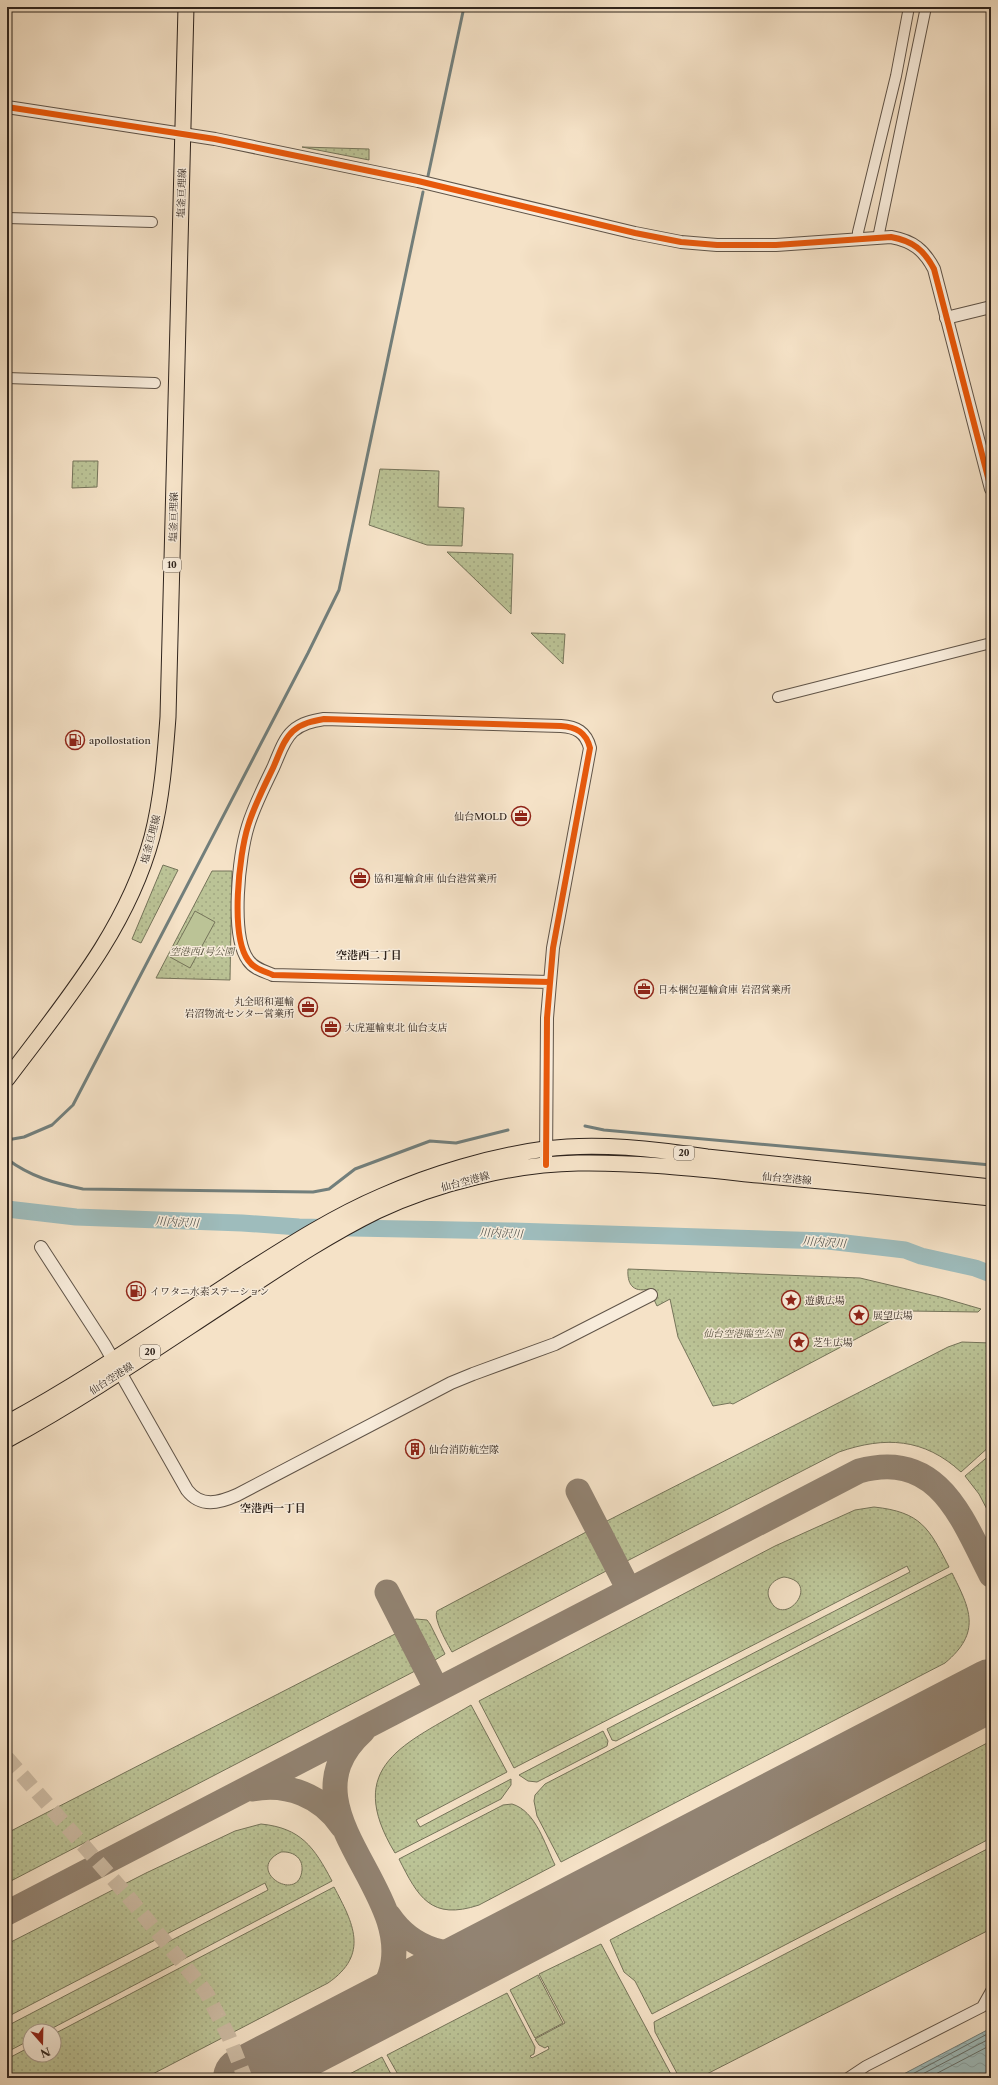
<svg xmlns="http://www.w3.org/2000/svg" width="998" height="2085" viewBox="0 0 998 2085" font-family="'Libre Caslon Text','Noto Serif JP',serif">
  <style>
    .grass { fill: url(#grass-dots); stroke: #75745a; fill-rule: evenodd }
    .garden { fill: #bbc396; stroke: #75745a }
    .water { fill: url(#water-waves); stroke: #727f7c }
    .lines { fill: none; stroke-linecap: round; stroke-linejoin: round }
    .shore { stroke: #66706c; stroke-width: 1 }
    .stream { stroke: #727f7c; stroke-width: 3 }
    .river { stroke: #9ebcbc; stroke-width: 17 }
    .taxiway { stroke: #928372; stroke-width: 25 }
    .runway { stroke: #928372; stroke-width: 62 }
    .primary-tunnel { stroke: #cdbca5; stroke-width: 15; stroke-dasharray: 15 8; stroke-linecap: butt }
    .minor-casing { stroke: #605448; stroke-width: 12 }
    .tertiary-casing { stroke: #605448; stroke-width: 14 }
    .primary-casing { stroke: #2f241d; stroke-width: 17 }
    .minor { stroke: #f8ecdb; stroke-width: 10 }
    .tertiary { stroke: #f8ecdb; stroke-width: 12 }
    .primary { stroke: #f5e2c7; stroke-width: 15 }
    .cycleway-casing { stroke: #f8ecdb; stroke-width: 8 }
    .cycleway { stroke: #e8590c; stroke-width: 6 }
    .labels { text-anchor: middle; stroke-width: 3; stroke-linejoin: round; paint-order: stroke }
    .shield { fill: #f8ecdb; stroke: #6b6056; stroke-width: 1 }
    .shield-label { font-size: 9px; font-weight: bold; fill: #2f241d }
    .street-label { font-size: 10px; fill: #2f241d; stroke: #f8ecdb }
    .poi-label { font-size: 10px; fill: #2f241d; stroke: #f8ecdb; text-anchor: start }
    .park-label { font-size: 10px; font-style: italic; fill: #595441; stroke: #f8ecdb }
    .neighbourhood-label { font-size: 11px; font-weight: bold; fill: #2f241d; stroke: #f8ecdb }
    .water-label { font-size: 11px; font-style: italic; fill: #50524d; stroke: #f8ecdb }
  </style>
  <defs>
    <pattern id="grass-dots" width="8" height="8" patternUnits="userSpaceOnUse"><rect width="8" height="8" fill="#bbc396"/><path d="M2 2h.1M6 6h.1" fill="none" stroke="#a1a781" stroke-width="1.8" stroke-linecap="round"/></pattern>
    <pattern id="water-waves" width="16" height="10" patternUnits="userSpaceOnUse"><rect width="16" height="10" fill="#9ebcbc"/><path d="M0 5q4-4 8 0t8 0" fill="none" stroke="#88a1a1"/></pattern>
  </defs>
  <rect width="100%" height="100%" fill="#f5e2c7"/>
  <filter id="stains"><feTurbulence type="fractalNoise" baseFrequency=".005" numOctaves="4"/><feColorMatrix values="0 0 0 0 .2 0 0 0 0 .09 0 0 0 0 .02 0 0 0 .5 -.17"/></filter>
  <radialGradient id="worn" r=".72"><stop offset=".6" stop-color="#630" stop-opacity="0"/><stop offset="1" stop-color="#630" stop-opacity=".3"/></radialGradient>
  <path class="grass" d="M302 147 369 149V160Z
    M73 461H98L97 487 72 488Z
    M380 469 439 471 438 507 464 508 462 546 427 545 369 525Z
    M447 552 513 554 511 614Z
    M531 633 565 634 563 664Z
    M163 865 178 870 141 943 132 939Z
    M212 871H232L230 980 156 978Z
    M628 1269 860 1278 940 1297 981 1309 978 1312 909 1311 733 1404 730 1403 713 1406 678 1337 670 1299 657 1306 649 1289C632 1293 627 1283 628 1269Z
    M962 1342 991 1343V1445L961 1472C924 1438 885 1436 839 1452L625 1562 605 1522 948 1347Z
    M991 1454V1517L979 1494 965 1476Z
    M874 1507C921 1512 929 1528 949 1567L616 1741 612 1740 607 1729 910 1572 907 1566 514 1768 479 1701 775 1546 855 1510ZM784 1577C823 1582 784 1630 770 1600 764 1589 773 1579 784 1577Z
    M588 1531 608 1570 452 1652C447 1643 433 1619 437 1611Z
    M952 1573C970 1609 982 1632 945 1663L561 1862 537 1816 534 1801 535 1795 545 1784Z
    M416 1619 427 1620 430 1624 445 1654 435 1660 414 1620Z
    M395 1634 415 1671 7 1883V1833Z
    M471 1705 507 1772 416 1820 420 1827 511 1779V1785L501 1799 395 1853C342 1765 406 1744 471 1705Z
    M603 1731 608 1741 607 1746 537 1782 528 1781 519 1775Z
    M991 1741V1838L652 2014 635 1981 624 1972 610 1940Z
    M512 1804C536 1811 545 1845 555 1865L479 1905C431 1921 418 1897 399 1859L503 1805Z
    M261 1824C301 1828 314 1847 332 1881L47 2031H30V2040L7 2052V2026L268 1890 265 1883 7 2017V1944L146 1873 235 1831ZM281 1852C292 1851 303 1857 302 1870 299 1905 243 1870 281 1852Z
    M991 1847V1929L699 2078 679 2077 655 2032 654 2022Z
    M334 1887C353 1923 370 1954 328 1983L145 2078H7V2059L30 2047V2055H54V2034Z
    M601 1944 673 2078H400L387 2055 507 1993 535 2047 534 2054 530 2056 532 2058 549 2049 548 2046 545 2048 539 2045 535 2039 565 2023 539 1974Z
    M538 1975 563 2023 535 2038 510 1990Z
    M382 2057 393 2078H342Z"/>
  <path class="garden" d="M195 911 215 922 190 968 170 957Z"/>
  <path class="water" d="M991 2028V2072L980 2078H896Z"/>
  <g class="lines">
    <path class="shore" d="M905 2078 991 2032
      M915 2078 991 2038
      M928 2078 991 2045"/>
    <path class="stream" d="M428 176 464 7
      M585 1126 604 1130 991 1165
      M7 1140 24 1137 52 1125 73 1105 308 653 339 590 423 192
      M7 1159C31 1177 54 1183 83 1189L313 1192 329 1189 355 1169 430 1141 456 1143 508 1130"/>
    <path class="river" d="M7 1209 76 1217 242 1223 299 1227 513 1231 828 1241 905 1250 921 1256 975 1268 991 1274"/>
    <path class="taxiway" d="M578 1491 629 1590
      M387 1592 437 1690
      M983 1694 991 1684
      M252 1789C287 1782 322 1796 342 1826
      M7 1913 859 1471C939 1449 962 1519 991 1575
      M389 1916C412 1950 451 1961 491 1950
      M350 2023C369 2011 383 1996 390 1975 419 1891 277 1809 363 1731"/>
    <path class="runway" d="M244 2078 991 1690"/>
    <path class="primary-tunnel" d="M7 1758 126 1894 206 1992 229 2037 245 2078"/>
    <defs>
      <path id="minor" d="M7 218 152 222
        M878 238 926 7
        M858 240V232L896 76 909 7
        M7 378 155 383
        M778 697 991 643
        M848 2078 866 2066 982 2007 991 1991"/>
      <path id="tertiary" d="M7 107 215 139 418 181 635 233 681 242 717 245H776L891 237C913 241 924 250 934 269L991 489
        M946 318 991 307
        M546 1165 547 1018 553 948 590 748C586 732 576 727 561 726L324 719C313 721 302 723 293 731 283 740 279 755 273 768 264 787 254 806 248 826 239 855 230 935 248 960 254 969 264 971 273 975L550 982
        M41 1247 104 1344 187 1490C201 1508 219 1503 237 1495L451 1383 473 1374 555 1344 651 1295"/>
      <path id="primary" d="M7 1079C64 1003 127 930 152 837 162 798 165 757 168 717L186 7
        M7 1423C89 1379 165 1325 244 1274 288 1246 333 1217 382 1196 431 1174 492 1156 545 1149 597 1142 656 1149 707 1157L991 1187
        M7 1440C88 1396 164 1343 241 1293 285 1264 330 1234 377 1211 436 1183 514 1164 578 1163 638 1162 698 1169 758 1175 836 1182 913 1190 991 1198"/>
    </defs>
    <use href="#minor" class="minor-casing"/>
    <use href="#tertiary" class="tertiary-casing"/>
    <use href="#primary" class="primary-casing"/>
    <use href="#minor" class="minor"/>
    <use href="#tertiary" class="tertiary"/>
    <use href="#primary" class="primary"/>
    <defs>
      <path id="cycleway" d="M7 107 215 139 418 181 635 233 681 242 717 245H776L891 237C913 241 924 250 934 269L991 489
        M546 1165 547 1018 553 948 590 748C586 732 576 727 561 726L324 719C313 721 302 723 293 731 283 740 279 755 273 768 264 787 254 806 248 826 239 855 230 935 248 960 254 969 264 971 273 975L550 982"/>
    </defs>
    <use href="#cycleway" class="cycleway-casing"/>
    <use href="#cycleway" class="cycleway"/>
  </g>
  <defs>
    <symbol id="fuel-ring" viewBox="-11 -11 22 22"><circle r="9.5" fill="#f8ecdb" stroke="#8f2418" stroke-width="1.5"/><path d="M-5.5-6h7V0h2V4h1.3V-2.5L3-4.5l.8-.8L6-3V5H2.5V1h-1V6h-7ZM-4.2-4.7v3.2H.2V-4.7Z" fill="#8f2418"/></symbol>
    <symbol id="office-ring" viewBox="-11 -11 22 22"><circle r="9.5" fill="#f8ecdb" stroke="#8f2418" stroke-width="1.5"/><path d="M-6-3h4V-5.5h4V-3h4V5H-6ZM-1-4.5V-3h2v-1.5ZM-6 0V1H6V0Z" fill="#8f2418"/></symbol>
    <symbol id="sight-ring" viewBox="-11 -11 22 22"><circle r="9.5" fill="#f8ecdb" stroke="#8f2418" stroke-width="1.5"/><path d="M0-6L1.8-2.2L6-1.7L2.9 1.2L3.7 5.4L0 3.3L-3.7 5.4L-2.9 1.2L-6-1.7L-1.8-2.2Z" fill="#8f2418"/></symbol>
    <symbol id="building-ring" viewBox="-11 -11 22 22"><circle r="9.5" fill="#f8ecdb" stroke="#8f2418" stroke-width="1.5"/><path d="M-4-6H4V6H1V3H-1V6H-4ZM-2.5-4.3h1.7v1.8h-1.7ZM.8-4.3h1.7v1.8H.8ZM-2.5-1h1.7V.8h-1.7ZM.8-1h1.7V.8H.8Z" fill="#8f2418"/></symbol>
  </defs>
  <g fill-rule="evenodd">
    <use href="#fuel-ring" x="64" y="729" width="22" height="22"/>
    <use href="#office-ring" x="510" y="805" width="22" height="22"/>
    <use href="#office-ring" x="349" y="867" width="22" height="22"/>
    <use href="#office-ring" x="633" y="978" width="22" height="22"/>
    <use href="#office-ring" x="297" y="996" width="22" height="22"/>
    <use href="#office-ring" x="320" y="1016" width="22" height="22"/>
    <use href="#fuel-ring" x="125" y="1280" width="22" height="22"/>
    <use href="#sight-ring" x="780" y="1289" width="22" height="22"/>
    <use href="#sight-ring" x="848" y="1304" width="22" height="22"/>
    <use href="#sight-ring" x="788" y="1331" width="22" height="22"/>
    <use href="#building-ring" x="404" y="1438" width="22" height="22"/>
  </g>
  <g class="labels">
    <g class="shield">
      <rect x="163" y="558" width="18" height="14" rx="3"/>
      <rect x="674" y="1146" width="20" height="14" rx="3"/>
      <rect x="140" y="1345" width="20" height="14" rx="3"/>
    </g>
    <g class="shield-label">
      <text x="172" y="568">10</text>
      <text x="684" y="1156">20</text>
      <text x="150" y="1355">20</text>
    </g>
    <g class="street-label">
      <text transform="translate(181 193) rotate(-88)" y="4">塩釜亘理線</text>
      <text transform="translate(173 517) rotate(-89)" y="4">塩釜亘理線</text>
      <text transform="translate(150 839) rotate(-75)" y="4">塩釜亘理線</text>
      <text transform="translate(787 1178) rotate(5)" y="4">仙台空港線</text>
      <text transform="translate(465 1181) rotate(-15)" y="4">仙台空港線</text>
      <text transform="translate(111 1378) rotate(-33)" y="4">仙台空港線</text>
    </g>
    <g class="poi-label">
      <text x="89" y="744">apollostation</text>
      <text x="507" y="820" text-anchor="end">仙台MOLD</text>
      <text x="374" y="882">協和運輸倉庫 仙台港営業所</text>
      <text x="658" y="993">日本梱包運輸倉庫 岩沼営業所</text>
      <text x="294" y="1005" text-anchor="end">丸全昭和運輸<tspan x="294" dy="12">岩沼物流センター営業所</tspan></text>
      <text x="345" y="1031">大虎運輸東北 仙台支店</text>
      <text x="150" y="1295">イワタニ水素ステーション</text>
      <text x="805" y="1304">遊戯広場</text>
      <text x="873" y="1319">展望広場</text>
      <text x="813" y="1346">芝生広場</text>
      <text x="429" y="1453">仙台消防航空隊</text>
    </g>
    <g class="park-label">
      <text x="202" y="955">空港西1号公園</text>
      <text x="743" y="1337">仙台空港臨空公園</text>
    </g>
    <g class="neighbourhood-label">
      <text x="369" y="959">空港西二丁目</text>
      <text x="273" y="1512">空港西一丁目</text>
    </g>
    <g class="water-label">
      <text transform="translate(177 1222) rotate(3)" y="4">川内沢川</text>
      <text transform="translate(501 1233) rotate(2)" y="4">川内沢川</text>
      <text transform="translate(824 1242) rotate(4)" y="4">川内沢川</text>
    </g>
  </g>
  <rect width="998" height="2085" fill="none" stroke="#f5e2c7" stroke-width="24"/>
  <rect x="8" y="8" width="982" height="2069" fill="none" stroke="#2f241d" stroke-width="2"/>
  <rect x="12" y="12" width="974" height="2061" fill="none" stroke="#2f241d"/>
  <g transform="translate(42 2043) rotate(160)"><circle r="19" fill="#f8ecdb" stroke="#a89c8f"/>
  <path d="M0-3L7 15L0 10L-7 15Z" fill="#8f2418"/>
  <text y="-6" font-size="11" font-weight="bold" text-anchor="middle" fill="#2f241d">N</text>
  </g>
  <rect width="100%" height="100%" filter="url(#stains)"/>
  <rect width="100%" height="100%" fill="url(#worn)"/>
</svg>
